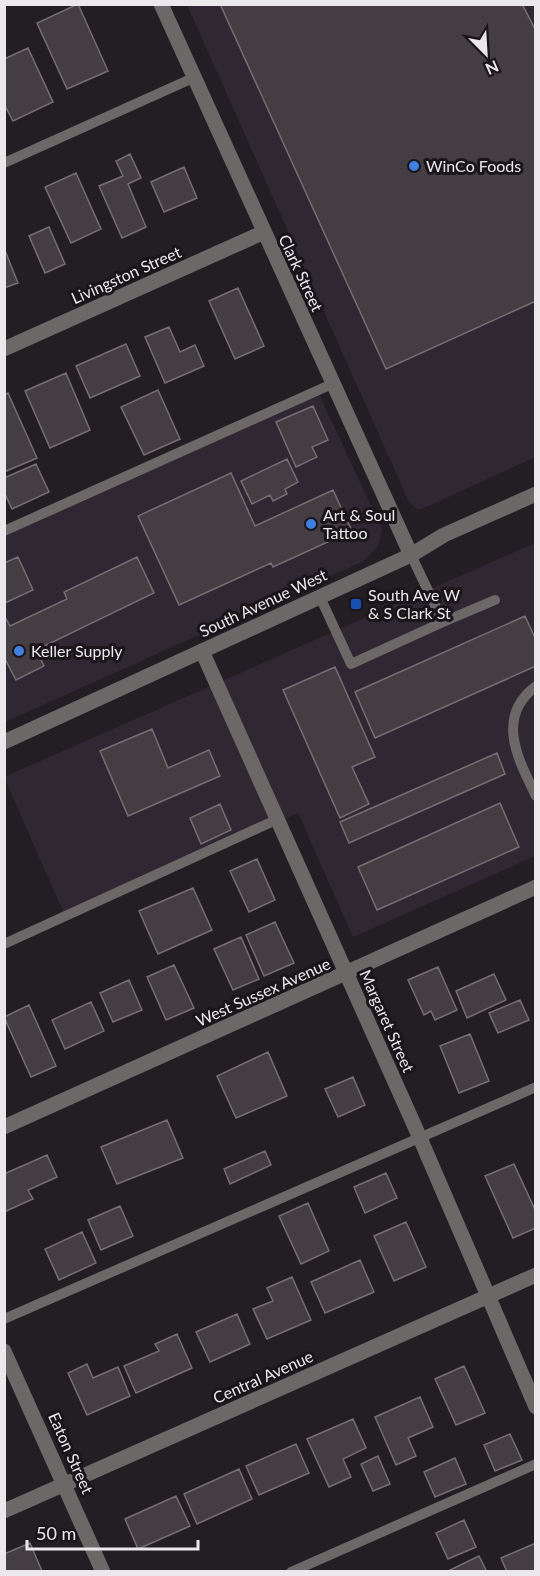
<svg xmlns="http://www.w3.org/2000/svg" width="540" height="1576" viewBox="0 0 540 1576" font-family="Lato,sans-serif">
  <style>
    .built { fill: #2f2732 }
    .building { fill: #443e43; stroke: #756e74; stroke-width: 1.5 }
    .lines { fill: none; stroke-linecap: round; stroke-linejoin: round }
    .service { stroke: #6c6867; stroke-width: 10 }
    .minor { stroke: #6c6867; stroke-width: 15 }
    .tertiary { stroke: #6c6867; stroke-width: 15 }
    .shop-dot { fill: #3f7fe0; stroke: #19151b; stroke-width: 2 }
    .transit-dot { fill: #1a4fb4; stroke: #19151b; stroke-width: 2 }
    .labels { text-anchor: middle; stroke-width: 6; stroke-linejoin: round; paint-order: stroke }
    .poi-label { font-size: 16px; fill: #ebe8ec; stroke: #19151b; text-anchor: start }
    .street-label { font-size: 16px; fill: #ebe8ec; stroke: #19151b }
  </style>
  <rect width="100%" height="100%" fill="#231e24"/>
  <path class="built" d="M187 5H535V457L431 505 418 510 409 502Z
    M317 390 382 529 378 546 364 561 5 722 4 531Z
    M535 543V856L353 937 298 813 65 916 4 777Z"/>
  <path class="building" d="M78 4 108 71 67 89 37 23Z
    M220 4H522L536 31V301L386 369Z
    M28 48 53 102 13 121 4 104V59Z
    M130 154 141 178 128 184 146 227 122 238 99 186 123 176 116 161Z
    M184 167 197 198 164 212 151 182Z
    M76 173 101 229 71 243 45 187Z
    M49 227 65 264 45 273 29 236Z
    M4 248 18 283 4 288Z
    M238 288 264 346 235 359 209 301Z
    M169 327 180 352 195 345 204 366 165 383 145 337Z
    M126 344 140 376 90 398 76 366Z
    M66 373 90 430 50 448 25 391Z
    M158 390 180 439 144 455 121 407Z
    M8 393 37 458 4 472V395Z
    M313 406 328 440 312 447 317 457 296 467 276 422Z
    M287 459 298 482 285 489 287 494 273 501 270 495 252 504 241 481Z
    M36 464 49 492 12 509 4 492V478Z
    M231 473 255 526 333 490 352 531 273 567 271 563 179 605 138 516Z
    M18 557 33 590 5 603 4 563Z
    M137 557 154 593 36 650 44 666 16 680 4 657V615L10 626 67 599 64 592Z
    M525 616 536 640V666L375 738 355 692Z
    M335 667 375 757 352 767 369 804 340 818 283 690Z
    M152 729 168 768 209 750 220 776 128 816 100 751Z
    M497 753 505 774 349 843 340 822Z
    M500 803 519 847 377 910 358 867Z
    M220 804 231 830 201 844 190 818Z
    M257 859 275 900 249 912 230 871Z
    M193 888 212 930 158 954 139 911Z
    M275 922 294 963 264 976 246 935Z
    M241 937 259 979 233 990 214 949Z
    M174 965 194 1008 166 1020 147 977Z
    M438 967 457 1010 435 1020 431 1011 424 1015 408 980Z
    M494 974 506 1000 467 1018 456 991Z
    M129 980 142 1010 113 1022 100 993Z
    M520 1000 529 1020 498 1033 489 1013Z
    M91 1002 104 1031 65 1049 52 1020Z
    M29 1005 56 1066 31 1077 4 1017Z
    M470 1034 489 1081 459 1093 440 1046Z
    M268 1052 287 1096 236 1118 217 1076Z
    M353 1077 365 1105 338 1117 325 1089Z
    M167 1120 183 1158 117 1184 101 1147Z
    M265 1151 271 1165 230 1184 224 1169Z
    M47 1155 57 1177 28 1190 33 1199 4 1212V1174Z
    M514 1164 536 1212V1228L513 1238 485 1176Z
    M386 1173 397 1198 365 1213 354 1187Z
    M308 1203 329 1251 301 1264 279 1216Z
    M120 1206 133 1236 101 1250 88 1220Z
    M406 1222 426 1267 394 1281 374 1236Z
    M82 1232 96 1263 59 1280 45 1249Z
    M360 1260 374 1292 325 1313 311 1282Z
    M292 1277 311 1320 267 1339 253 1309 273 1301 267 1288Z
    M237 1314 250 1344 210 1362 196 1332Z
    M177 1334 192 1368 136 1393 124 1366 159 1351 155 1344Z
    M87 1364 93 1378 118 1367 130 1396 87 1415 68 1373Z
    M464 1366 485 1413 456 1425 435 1379Z
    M420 1397 433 1427 408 1438 416 1456 396 1465 375 1417Z
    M353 1419 366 1448 343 1459 351 1477 329 1487 307 1439Z
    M510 1434 522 1460 495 1471 484 1445Z
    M296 1444 309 1473 259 1495 246 1466Z
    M378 1456 390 1484 373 1491 361 1464Z
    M455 1458 466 1484 435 1497 424 1472Z
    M239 1469 252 1499 197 1524 184 1494Z
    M176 1496 190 1526 138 1549 125 1519Z
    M464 1520 476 1547 448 1559 436 1533Z
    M30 1543 42 1571 4 1572V1554Z
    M536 1543V1572H507L501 1558Z
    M479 1556 487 1572H446Z"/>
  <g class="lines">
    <path class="service" d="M4 163 193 78
      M4 531 332 384
      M411 555 443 622 495 600
      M320 597 351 664 443 622
      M536 686C495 717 518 759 536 796
      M4 944 276 820
      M4 1319 536 1087
      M291 1572 536 1464"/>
    <path class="minor" d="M161 4 411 555
      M4 349 262 233
      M202 651 420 1138 536 1407
      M4 1127 536 887
      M4 1351 103 1572
      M4 1511 536 1275"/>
    <path class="tertiary" d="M4 742 411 555 444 535 536 494"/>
  </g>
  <g class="shop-dot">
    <circle cx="414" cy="166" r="6"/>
    <circle cx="311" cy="524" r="6"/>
    <circle cx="19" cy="651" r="6"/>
  </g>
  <rect class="transit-dot" x="350" y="598" width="12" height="12" rx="3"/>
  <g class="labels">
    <g class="poi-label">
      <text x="426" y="172">WinCo Foods</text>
      <text x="323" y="521">Art &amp; Soul<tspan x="323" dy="18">Tattoo</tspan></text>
      <text x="368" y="601">South Ave W<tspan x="368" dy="18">&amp; S Clark St</tspan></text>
      <text x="31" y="657">Keller Supply</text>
    </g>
    <g class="street-label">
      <text transform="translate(301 273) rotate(65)" y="6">Clark Street</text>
      <text transform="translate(126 275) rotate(-24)" y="6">Livingston Street</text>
      <text transform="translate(263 603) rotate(-25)" y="6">South Avenue West</text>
      <text transform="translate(263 992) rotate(-24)" y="6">West Sussex Avenue</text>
      <text transform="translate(387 1021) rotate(66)" y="6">Margaret Street</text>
      <text transform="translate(263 1377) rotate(-24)" y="6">Central Avenue</text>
      <text transform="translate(71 1453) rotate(66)" y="6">Eaton Street</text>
    </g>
  </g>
  <rect width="540" height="1576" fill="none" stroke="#ebe8ec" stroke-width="12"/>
  <g transform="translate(486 54) rotate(156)" stroke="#19151b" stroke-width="4.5" paint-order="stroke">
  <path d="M0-4.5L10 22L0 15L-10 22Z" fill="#ebe8ec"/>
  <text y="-9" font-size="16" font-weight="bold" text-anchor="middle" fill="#ebe8ec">N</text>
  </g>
  <path d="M27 1540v9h171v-9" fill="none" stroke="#ebe8ec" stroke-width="3"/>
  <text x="36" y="1540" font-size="18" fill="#ebe8ec" stroke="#19151b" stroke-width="4.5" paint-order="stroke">50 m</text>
</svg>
